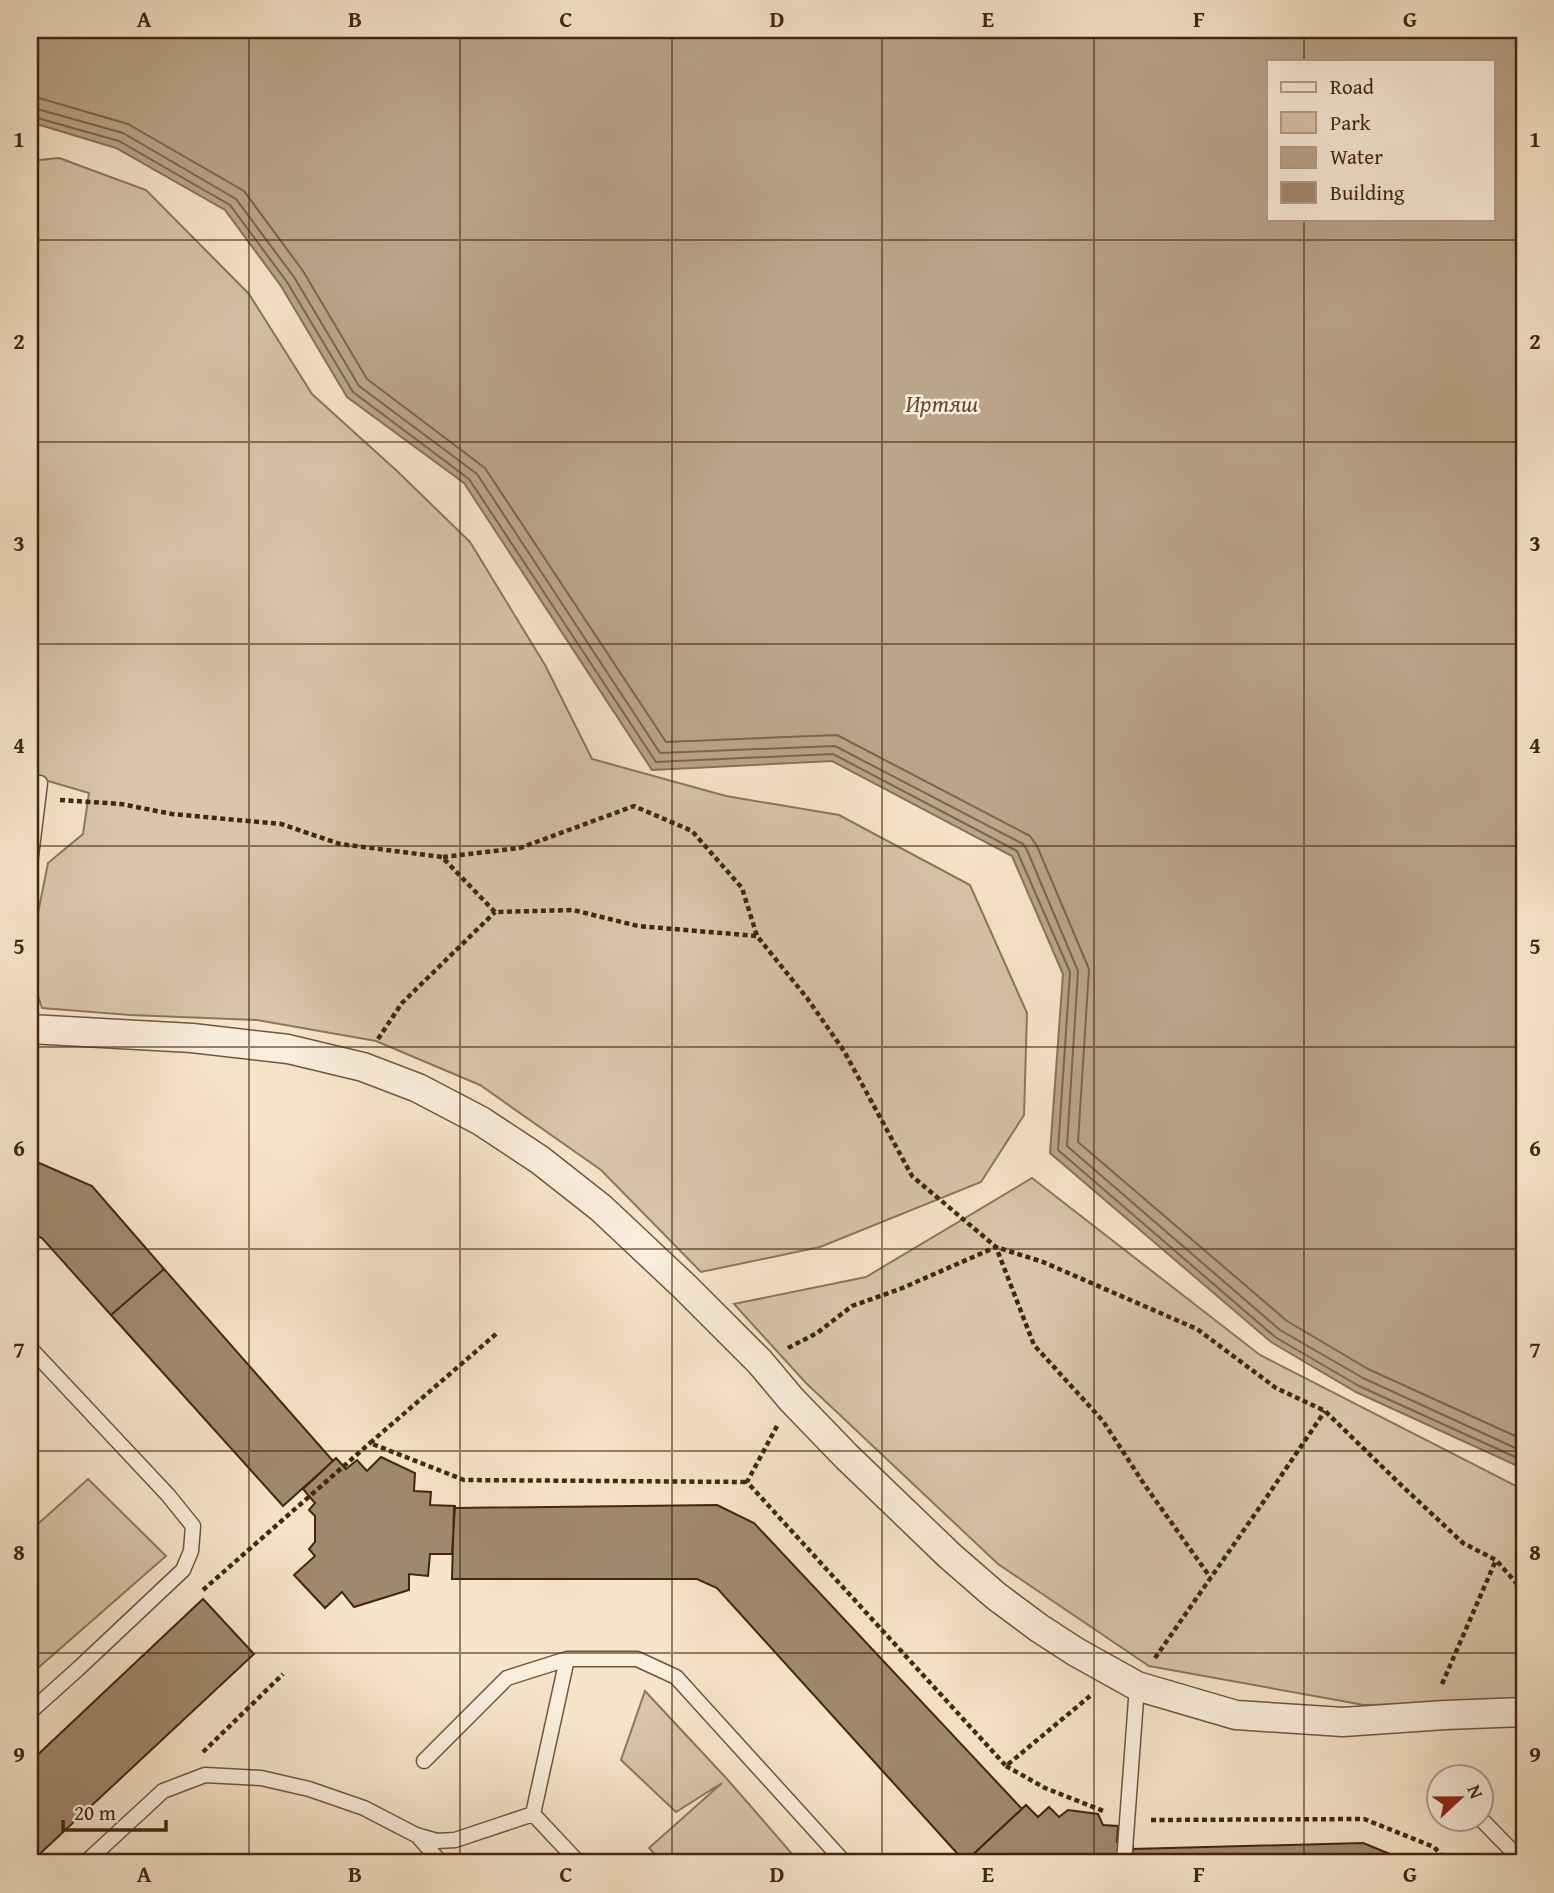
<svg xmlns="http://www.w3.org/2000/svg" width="1554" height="1893" viewBox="0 0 1554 1893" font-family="'Gentium Book Plus',serif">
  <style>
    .green { fill: #d8c5ab; stroke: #8e765c; stroke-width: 2 }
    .water { fill: #baa48a; stroke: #8a7258; stroke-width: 2; fill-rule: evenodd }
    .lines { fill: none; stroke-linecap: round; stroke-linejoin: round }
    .shore { stroke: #7e654b; stroke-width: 2 }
    .building { fill: #a1896f; stroke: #43260c; stroke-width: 2 }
    .service-casing { stroke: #70563c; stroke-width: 17 }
    .minor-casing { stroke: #70563c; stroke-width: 31 }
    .path { stroke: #43260c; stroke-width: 4.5; stroke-dasharray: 5 3.5; stroke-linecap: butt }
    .service { stroke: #faeedd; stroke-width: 14 }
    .minor { stroke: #faeedd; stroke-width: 28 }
    .grid { fill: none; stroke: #43260c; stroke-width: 2; stroke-opacity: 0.55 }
    .labels { text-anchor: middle; stroke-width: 5; stroke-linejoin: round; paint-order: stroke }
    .water-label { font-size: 24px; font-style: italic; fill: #674c32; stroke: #faeedd }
    .neatline { fill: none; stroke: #43260c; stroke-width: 2.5 }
    .grid-label { font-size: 23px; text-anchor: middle; font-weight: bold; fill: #43260c }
  </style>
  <rect width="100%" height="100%" fill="#f7e5cb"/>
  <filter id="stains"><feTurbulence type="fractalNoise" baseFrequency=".00286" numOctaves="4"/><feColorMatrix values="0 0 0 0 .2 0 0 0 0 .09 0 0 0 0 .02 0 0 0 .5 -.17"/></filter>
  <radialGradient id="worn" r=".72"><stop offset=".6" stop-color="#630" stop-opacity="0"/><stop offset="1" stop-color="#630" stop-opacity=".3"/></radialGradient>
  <path class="green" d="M59 158 146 190 249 294 312 394 397 471 470 542 545 665 592 759 726 796 839 815 970 885 1027 1013 1024 1115 981 1182 820 1247 701 1272 601 1170 480 1085 376 1041 257 1020 130 1015 42 1008 34 984 35 957 37 918 48 863 83 834 89 793 38 778 30 780V161Z
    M1032 1178 1260 1355 1524 1490V1703L1364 1705 1149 1666 998 1564 806 1383 734 1304 866 1277Z
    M88 1479 166 1556 30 1675V1531Z
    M645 1691 727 1779 800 1863H663L649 1848 722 1783 676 1812 621 1760Z"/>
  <path class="water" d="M30 30H1524V1469L1356 1392 1271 1342 1050 1153 1063 974 1012 856 832 761 652 770 464 483 347 397 281 286 225 210 116 148 30 122ZM1269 61H1493V219H1269Z"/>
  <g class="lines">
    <path class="shore" d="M30 97 39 98 128 124 244 191 303 271 367 379 485 468 666 742 837 735 1030 836 1037 846 1089 969 1078 1142 1287 1321 1368 1369 1524 1440
      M30 107 123 133 236 199 294 277 359 386 477 474 660 753 835 746 1023 844 1027 850 1078 971 1067 1146 1280 1330 1363 1378 1524 1452
      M30 116 119 141 230 205 287 282 353 392 469 479 656 762 833 754 1017 851 1070 972 1058 1150 1275 1337 1359 1386 1524 1461"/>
  </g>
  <path class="building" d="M30 1159 92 1186 164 1269 111 1315 42 1238 30 1233Z
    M164 1269 333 1461 283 1506 111 1315Z
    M381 1457 415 1473 414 1491 431 1492 430 1505 455 1506 452 1554H430L428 1576 409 1574V1590L354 1607 342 1592 325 1608 294 1575 315 1556 309 1549 315 1542V1516L309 1510 315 1503 303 1489 336 1458 346 1469 357 1460 367 1471Z
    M717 1505 754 1523 1022 1809 965 1862 717 1588 697 1579H452L454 1508Z
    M203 1599 254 1654 30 1863V1762Z
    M1026 1805 1038 1817 1049 1807 1059 1817 1068 1810 1098 1814 1103 1825 1118 1826 1117 1842H1133L1132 1863H974L969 1858Z
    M1363 1843 1412 1863H1132V1849Z"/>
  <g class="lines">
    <defs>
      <path id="service" d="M30 864 40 783
        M30 1348 168 1495 193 1526 191 1551 183 1570 79 1668 30 1712
        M424 1761 507 1678 567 1659
        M533 1814 567 1659H637L676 1677 845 1863
        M533 1814 579 1863
        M1480 1818 1524 1863
        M417 1835 441 1863
        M85 1863 163 1791 205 1775 261 1778 309 1789 364 1808 416 1835 437 1841 455 1840 533 1814
        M1124 1863 1137 1686"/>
      <path id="minor" d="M30 1029 192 1038 288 1049 363 1067 418 1088 481 1121 540 1160 601 1208 685 1287 760 1362 791 1399 846 1456 950 1556 996 1596 1039 1628 1076 1652 1137 1686 1236 1715 1343 1722 1445 1715 1524 1712"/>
    </defs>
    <use href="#service" class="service-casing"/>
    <use href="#minor" class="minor-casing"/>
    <path class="path" d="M60 800 121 804 172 814 281 824 340 844 442 857 495 912 573 910 638 926 757 936 807 998 844 1051 912 1176 996 1247 1034 1345 1103 1421 1144 1484 1210 1577
      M443 857 520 848 634 806 692 831 742 888 757 936
      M378 1039 402 1003 495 912
      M496 1334 370 1443 464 1480 747 1482
      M788 1348 817 1333 852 1306 900 1289 996 1247 1043 1262 1197 1329 1276 1388 1325 1411 1400 1484 1463 1543 1496 1560 1518 1585 1524 1587
      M777 1426 747 1482 1006 1766 1090 1696
      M203 1590 370 1443
      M1155 1658 1264 1501 1325 1411
      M1442 1684 1496 1560
      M203 1752 283 1674
      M1006 1766 1045 1788 1106 1812
      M1151 1820 1364 1819 1434 1847 1449 1863"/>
    <use href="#service" class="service"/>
    <use href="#minor" class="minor"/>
  </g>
  <path class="grid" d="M249 30V1863M460 30V1863M672 30V1863M882 30V1863M1094 30V1863M1304 30V61M1304 219V1863M30 240H1524M30 442H1524M30 644H1524M30 846H1524M30 1047H1524M30 1249H1524M30 1451H1524M30 1653H1524"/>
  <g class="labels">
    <g class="water-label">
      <text x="942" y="412">Иртяш</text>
    </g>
  </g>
  <rect width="1554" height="1893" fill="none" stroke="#f7e5cb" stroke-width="77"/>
  <rect x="1267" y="60" width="228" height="161" fill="#faeedd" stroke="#b19e89" stroke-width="2"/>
  <rect x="1281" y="82" width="35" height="10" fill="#faeedd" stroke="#b19e89" stroke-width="2"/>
  <text x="1330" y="94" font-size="21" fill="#43260c">Road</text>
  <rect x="1281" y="112" width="35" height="21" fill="#d8c5ab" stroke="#b19e89" stroke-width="2"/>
  <text x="1330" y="130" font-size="21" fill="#43260c">Park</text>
  <rect x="1281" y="147" width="35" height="21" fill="#baa48a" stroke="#b19e89" stroke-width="2"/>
  <text x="1330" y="164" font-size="21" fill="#43260c">Water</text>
  <rect x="1281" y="182" width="35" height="21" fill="#a1896f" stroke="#b19e89" stroke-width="2"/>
  <text x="1330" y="200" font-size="21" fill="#43260c">Building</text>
  <g transform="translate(1460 1798) rotate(68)"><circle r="33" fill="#faeedd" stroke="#b19e89" stroke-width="2"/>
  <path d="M0-5L12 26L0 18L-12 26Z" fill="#8f2418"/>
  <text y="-10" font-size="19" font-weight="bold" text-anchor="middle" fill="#43260c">N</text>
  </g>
  <path d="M63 1820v10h103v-10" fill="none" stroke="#43260c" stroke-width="3.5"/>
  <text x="74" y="1820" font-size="21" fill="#43260c" stroke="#faeedd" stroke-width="5" paint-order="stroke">20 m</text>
  <rect x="38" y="38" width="1478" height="1816" class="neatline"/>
  <g class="grid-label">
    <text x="144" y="27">A</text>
    <text x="355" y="27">B</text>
    <text x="566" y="27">C</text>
    <text x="777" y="27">D</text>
    <text x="988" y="27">E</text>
    <text x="1199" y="27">F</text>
    <text x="1410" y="27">G</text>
    <text x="19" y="147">1</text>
    <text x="1535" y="147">1</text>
    <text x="19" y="349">2</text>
    <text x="1535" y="349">2</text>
    <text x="19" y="551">3</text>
    <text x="1535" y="551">3</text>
    <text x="19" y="753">4</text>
    <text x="1535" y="753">4</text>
    <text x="19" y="954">5</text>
    <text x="1535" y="954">5</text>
    <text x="19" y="1156">6</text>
    <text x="1535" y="1156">6</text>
    <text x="19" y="1358">7</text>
    <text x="1535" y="1358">7</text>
    <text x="19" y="1560">8</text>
    <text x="1535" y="1560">8</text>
    <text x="19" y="1762">9</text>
    <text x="1535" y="1762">9</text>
    <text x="144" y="1882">A</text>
    <text x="355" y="1882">B</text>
    <text x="566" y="1882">C</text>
    <text x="777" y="1882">D</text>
    <text x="988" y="1882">E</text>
    <text x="1199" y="1882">F</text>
    <text x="1410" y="1882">G</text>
  </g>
  <rect width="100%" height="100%" filter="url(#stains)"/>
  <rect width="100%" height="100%" fill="url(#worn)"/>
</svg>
